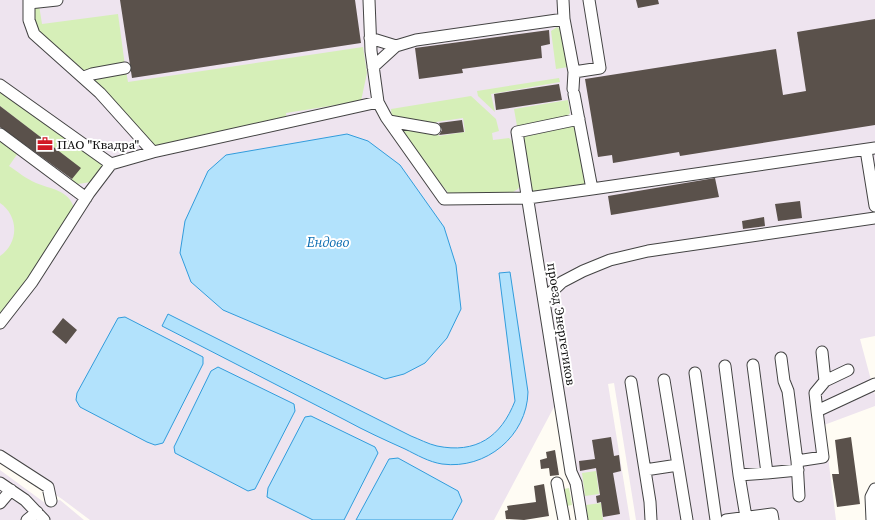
<svg xmlns="http://www.w3.org/2000/svg" width="875" height="520" viewBox="0 0 875 520" font-family="'Source Serif 4',serif">
  <style>
    .industrial { fill: #eee4ef }
    .green { fill: #d6efb8 }
    .water { fill: #b2e2fc; stroke: #319cdc }
    .building { fill: #5a514b }
    .lines { fill: none; stroke-linecap: round; stroke-linejoin: round }
    .minor-casing { stroke: #434343; stroke-width: 13 }
    .minor { stroke: #fff; stroke-width: 11 }
    .labels { text-anchor: middle; stroke-width: 4; stroke-linejoin: round; paint-order: stroke }
    .poi-label { font-size: 13px; fill: #101010; stroke: #fff; text-anchor: start }
    .street-label { font-size: 13px; fill: #101010; stroke: #fff }
    .water-label { font-size: 14px; font-style: italic; fill: #0a6cb1; stroke: #fff }
  </style>
  <rect width="100%" height="100%" fill="#fffcf4"/>
  <path class="industrial" d="M0 0H875V336L860 339 875 395V406L824 425 836 520H636L614 383 608 384 630 520H576L555 405 494 520H90L62 499 0 459Z
    M0 470 45 503 60 500 84 520H0Z"/>
  <path class="green" d="M39 5 42 24 118 14 125 66 81 72 35 31 33 7Z
    M557 27 563 31 568 67 556 69 551 31Z
    M363 47 367 73 361 101 286 113 287 120 154 148 92 82 93 78 126 71 128 82Z
    M559 78 560 82 491 94 495 112 478 96 477 91Z
    M0 89 103 162 102 168 91 182 78 184 70 181 80 168 0 106Z
    M471 96 496 119 499 131 492 133 493 140 509 138 512 141 520 185 518 189 508 195H450L394 126 437 131 439 136 465 132 463 118 436 122 437 127 392 120 391 109Z
    M568 100 570 113 566 118 517 126 514 109Z
    M575 125 585 183 583 185 532 193 523 137Z
    M0 139 18 153 9 166C17 171 26 179 36 183 50 189 69 190 74 208L25 284 0 316V256C19 243 19 216 0 203Z
    M596 471 599 494 585 496 582 473Z
    M569 488 572 505 567 506 564 489Z
    M601 503 603 520H588L586 505Z"/>
  <path class="water" d="M347 134 368 141 400 165 444 227 456 265 461 309 447 338 425 363 404 374 385 379 223 310 191 282 180 253 185 221 208 171 226 155Z
    M510 272 528 392C527 436 486 470 442 464 429 462 417 455 405 449 385 440 365 431 345 420 284 389 223 357 162 326L168 314 411 436C419 439 428 444 437 446 476 454 501 437 515 401L499 273Z
    M125 317 203 357V364L163 443 155 445 147 442 80 407 76 400 77 393 118 318Z
    M218 367 294 404 295 411 255 489 248 491 175 453 174 447 211 371Z
    M311 416 375 447 378 453 344 520H313L267 497 268 488 305 417Z
    M398 458 458 491 462 501 452 520H356L389 459Z"/>
  <path class="building" d="M120 0H355L361 43 132 78Z
    M636 0H658L659 4 638 8Z
    M875 19V125L680 156 679 152 613 163 612 155 598 157 585 79 776 49 783 95 806 91 797 32Z
    M549 30 550 44 541 46 542 58 462 69 463 73 419 79 415 48Z
    M559 84 562 100 496 110 494 94Z
    M0 106 81 168 72 179 0 127Z
    M462 120 464 132 439 135 442 130 439 123Z
    M715 178 719 197 611 215 608 196Z
    M800 201 802 218 778 221 775 204Z
    M764 217 765 226 743 229 742 221Z
    M63 318 77 330 66 344 52 332Z
    M611 437 614 456 619 455 621 471 613 473 620 514 603 517 601 502 597 503 596 496 600 495 596 468 580 471 579 461 595 459 592 440Z
    M851 437 860 504 837 507 832 474H839L835 440Z
    M555 450 559 475 550 476 549 468 541 469 540 460 547 458 546 452Z
    M544 484 549 516 524 520 506 519 505 511 508 510 507 506 536 502 534 486Z"/>
  <g class="lines">
    <defs>
      <path id="minor" d="M29 0V20L34 34 100 93 153 152 378 102
        M369 0 371 51 378 102 386 117 444 199 528 198 592 189 574 94
        M563 0 564 19
        M29 3 57 0
        M370 38 396 46 373 67
        M396 46 416 40 564 19 574 72
        M84 77 92 74 125 68
        M0 85 111 164 153 152
        M573 89 574 72 600 68 589 0
        M579 119 517 132 571 472 576 483 582 520
        M389 121 435 129
        M0 134 86 198
        M866 150 875 206
        M592 189 875 148
        M544 299 562 282 583 271 610 260 648 251 875 218
        M0 323 32 282 89 193 111 164
        M822 352 825 381
        M781 358 784 381 788 391 797 461
        M753 365 767 473 798 470
        M725 366 739 475 767 473
        M695 373 716 520
        M664 380 687 520
        M631 382 650 502 651 520
        M817 411 815 393 825 381 848 370
        M0 456 48 487 51 501
        M645 470 678 465
        M739 475 746 517
        M0 483 25 500 44 520
        M557 483 564 520
        M799 496 797 461 823 457 817 411 875 384
        M0 503 11 490
        M27 520 37 512
        M726 520 772 514 773 520
        M872 520 871 497 875 489"/>
    </defs>
    <use href="#minor" class="minor-casing"/>
    <use href="#minor" class="minor"/>
  </g>
  <defs>
    <symbol id="office-bare" viewBox="-9 -9 18 18"><path d="M-6-3h4V-5.5h4V-3h4V5H-6ZM-1-4.5V-3h2v-1.5ZM-6 0V1H6V0Z" fill="#d11825" stroke="#fff" stroke-width="2.5" paint-order="stroke"/></symbol>
  </defs>
  <g fill-rule="evenodd">
    <use href="#office-bare" x="34" y="133" width="22" height="22"/>
  </g>
  <g class="labels">
    <g class="poi-label">
      <text x="57" y="149">ПАО "Квадра"</text>
    </g>
    <g class="street-label">
      <text transform="translate(562 324) rotate(81)" y="5">проезд Энергетиков</text>
    </g>
    <g class="water-label">
      <text x="328" y="247">Ендово</text>
    </g>
  </g>
</svg>
